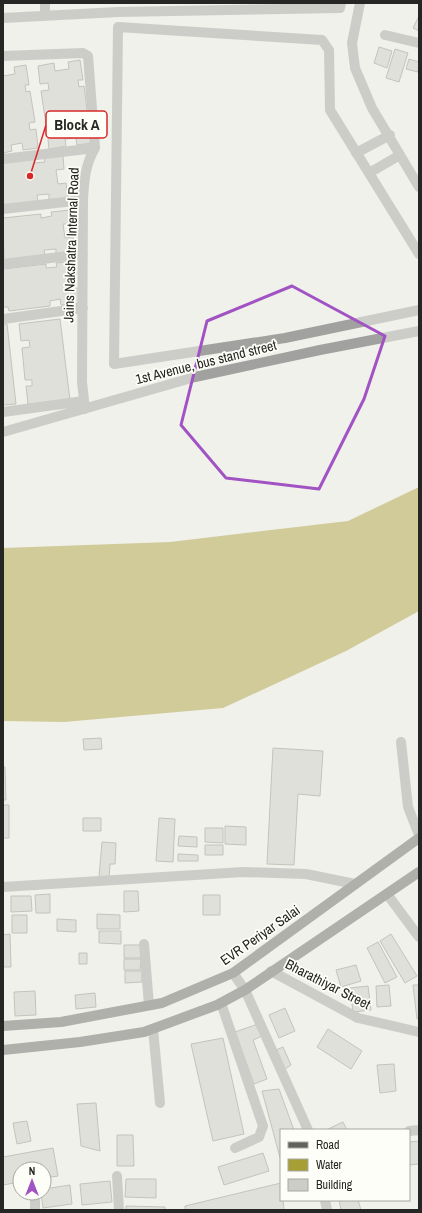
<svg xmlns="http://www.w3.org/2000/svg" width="422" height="1213" viewBox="0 0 422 1213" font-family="'Archivo Narrow',sans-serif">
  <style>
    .water { fill: #a89e36 }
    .building { fill: #cdcdc8; stroke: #8d8d87 }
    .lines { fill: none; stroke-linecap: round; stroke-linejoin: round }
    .minor { stroke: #a1a19f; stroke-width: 10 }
    .major { stroke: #61615d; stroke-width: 10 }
    .marked { fill: none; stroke: #a152c3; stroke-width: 3; stroke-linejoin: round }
    .labels { text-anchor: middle; stroke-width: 3.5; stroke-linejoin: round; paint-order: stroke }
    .street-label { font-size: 14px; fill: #262624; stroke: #fefef8 }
    .leader { fill: none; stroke: #d62828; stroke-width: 1.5 }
    .callout-dot { fill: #d62828; stroke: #fefef8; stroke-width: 1.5 }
    .callout { fill: #fefef8; stroke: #d62828; stroke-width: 1.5 }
    .callout-label { font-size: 15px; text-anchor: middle; font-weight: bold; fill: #262624 }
  </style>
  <rect width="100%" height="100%" fill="#f1f1eb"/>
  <path class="water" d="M419 487V611L346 651 223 708 64 722 3 721V548L170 542 348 521Z"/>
  <path class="building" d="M419 16V31L413 28Z
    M379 47 392 51 387 68 374 63Z
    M395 49 408 53 399 82 386 78Z
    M409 59 419 62 418 72 406 69Z
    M80 60 83 80H78L79 87 84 86 88 117 83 118V125L89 124 92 143 77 145 76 138 65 139 66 146 49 149 47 129 54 128 53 123 46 124 41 91 49 90 48 83 40 84 38 66 54 63 55 71 69 69 68 62Z
    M26 65 29 85H25L26 92 30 91 35 122 29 123 30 130 36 129 38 148 23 150 22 143 11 145 12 151 3 153V76L15 74 14 67Z
    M63 156 64 169 56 170 58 184 66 183 68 198 49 200V194L37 195 38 201 3 205V163L34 159V163L45 162 44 158Z
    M70 210 71 224H63L65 238 73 237 75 252 56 254V249L44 250 45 256 4 260 3 218 41 214V218L52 216 51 212Z
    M75 261 77 274 69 275 70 289 78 288 80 303 61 305 60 299 50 301V306L9 311 8 307H3V269L46 264V268L57 267 56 263Z
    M60 319 70 400 28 404 26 386H32V380H25L22 348 30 347 29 340 21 341 19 324Z
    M3 324H7L16 404 3 405Z
    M101 738 102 749 84 750 83 739Z
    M273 748 323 751 320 796 298 794 294 865 267 864Z
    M3 767H5L6 800H3Z
    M3 805H9V838H3Z
    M83 818H101V831H83Z
    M159 818 175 819 173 862 156 861Z
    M225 826 246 827V845L225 844Z
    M205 828H223V843L205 842Z
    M179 836 197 837V847L178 846Z
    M102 842 116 843 115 864H110L109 878 99 877Z
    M205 845H223V855H205Z
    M178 854 198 855V861H178Z
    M124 891H138L139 911 124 912Z
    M50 894V913H36L35 895Z
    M203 895H220V915H203Z
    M11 896H31L32 911 11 912Z
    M97 914 120 915V929H97Z
    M12 915H27V933H12Z
    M57 919 76 920V932L57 931Z
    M99 931H121V944L99 943Z
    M10 934 11 967H3V935Z
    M391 934 417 976 405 983 380 941Z
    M378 942 397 977 385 983 367 948Z
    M124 945H141V958H124Z
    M79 953H87V964H79Z
    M124 959H141L140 970H124Z
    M356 965 361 981 341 987 336 970Z
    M125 971H142V982L125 983Z
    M389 985 391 1006 377 1007 376 986Z
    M413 985H419V1019H417Z
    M368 986 371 1010 353 1012 350 988Z
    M35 991 36 1015 15 1016 14 992Z
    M95 993 96 1007 76 1009 75 995Z
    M285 1008 295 1031 279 1038 269 1015Z
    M258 1024 262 1036 253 1040 267 1079 254 1084 235 1032Z
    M328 1029 362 1051 351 1069 317 1047Z
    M223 1038 244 1134 213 1141 191 1044Z
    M283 1047 291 1065 285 1069 276 1050Z
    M394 1064 396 1091 380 1093 377 1065Z
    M279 1089 294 1130H281V1161L262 1091Z
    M96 1103 100 1151 81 1146 77 1104Z
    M27 1121 31 1141 17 1144 13 1123Z
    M343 1122 347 1130H326Z
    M117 1135H133L134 1166H117Z
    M419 1141V1164L409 1165V1142Z
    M53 1148 58 1176 44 1178V1169H20V1182L3 1185V1157Z
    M263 1153 269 1171 224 1185 218 1167Z
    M126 1179H156V1198L125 1197Z
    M110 1181 112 1202 82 1205 80 1184Z
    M281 1183V1200H283L284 1210H185V1206Z
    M70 1185 72 1204 43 1208 41 1193H44V1189Z
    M339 1200H358L361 1210H341Z
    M126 1206 165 1207V1210H126Z"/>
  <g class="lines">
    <path class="minor" d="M360 3 352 43 355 68 372 108 419 187
      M45 16V3
      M3 18 118 12 340 8 341 3
      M385 35 419 43
      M3 56 83 53 88 56 95 148C85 165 84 181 83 200L82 382 85 409
      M356 153 390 135
      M3 159 95 148
      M369 173 400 155
      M3 209 83 200
      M419 254 330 110 329 50 322 40 118 27 114 364 285 338 419 310
      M3 264 83 254
      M3 319 83 308
      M3 412 84 401
      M3 432 195 377 320 350 419 331
      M401 742 408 807 419 835
      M3 887 243 872 306 874 355 884
      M387 894 419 937
      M144 944 149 1005
      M271 971 358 1018 419 1032
      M233 973 245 990 308 1130
      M221 1003 263 1126 259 1137 235 1148
      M153 1029 160 1103
      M409 1131 419 1130
      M117 1176 119 1210
      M35 1193V1210
      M325 1200 327 1210"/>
    <path class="major" d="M3 1026 61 1022 162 1003 233 973 419 838
      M3 1050 80 1042 144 1032 217 1005 245 990 419 872"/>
  </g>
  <path d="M0 0H422V1213H0ZM292 286 385 336 364 399 319 489 226 478 181 425 207 321Z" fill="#f1f1eb" fill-opacity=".55" fill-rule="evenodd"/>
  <path class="marked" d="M292 286 385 336 364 399 319 489 226 478 181 425 207 321Z"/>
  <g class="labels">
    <g class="street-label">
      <text transform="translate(71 245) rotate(-88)" y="5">Jains Nakshatra Internal Road</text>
      <text transform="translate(206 362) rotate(-14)" y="5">1st Avenue, bus stand street</text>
      <text transform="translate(260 935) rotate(-35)" y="5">EVR Periyar Salai</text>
      <text transform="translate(328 984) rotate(27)" y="5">Bharathiyar Street</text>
    </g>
  </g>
  <path class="leader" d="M30 176L46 125"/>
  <circle class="callout-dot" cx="30" cy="176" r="4"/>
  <rect class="callout" x="46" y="111" width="61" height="27" rx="4"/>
  <g class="callout-label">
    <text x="77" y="130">Block A</text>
  </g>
  <rect width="422" height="1213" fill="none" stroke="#262624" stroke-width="8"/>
  <rect x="280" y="1129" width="130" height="72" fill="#fefef8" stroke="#a8a8a3"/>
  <rect x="288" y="1142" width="20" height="6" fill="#61615d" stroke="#a8a8a3"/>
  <text x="316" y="1149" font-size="12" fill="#262624">Road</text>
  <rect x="288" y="1159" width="20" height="12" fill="#a89e36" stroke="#a8a8a3"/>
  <text x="316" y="1169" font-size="12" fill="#262624">Water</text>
  <rect x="288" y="1179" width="20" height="12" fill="#cdcdc8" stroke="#a8a8a3"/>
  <text x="316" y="1189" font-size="12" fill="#262624">Building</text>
  <g transform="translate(32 1181)"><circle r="19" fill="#fefef8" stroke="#a8a8a3"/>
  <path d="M0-3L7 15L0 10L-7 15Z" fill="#a152c3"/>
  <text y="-6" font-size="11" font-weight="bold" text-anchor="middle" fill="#262624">N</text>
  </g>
</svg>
